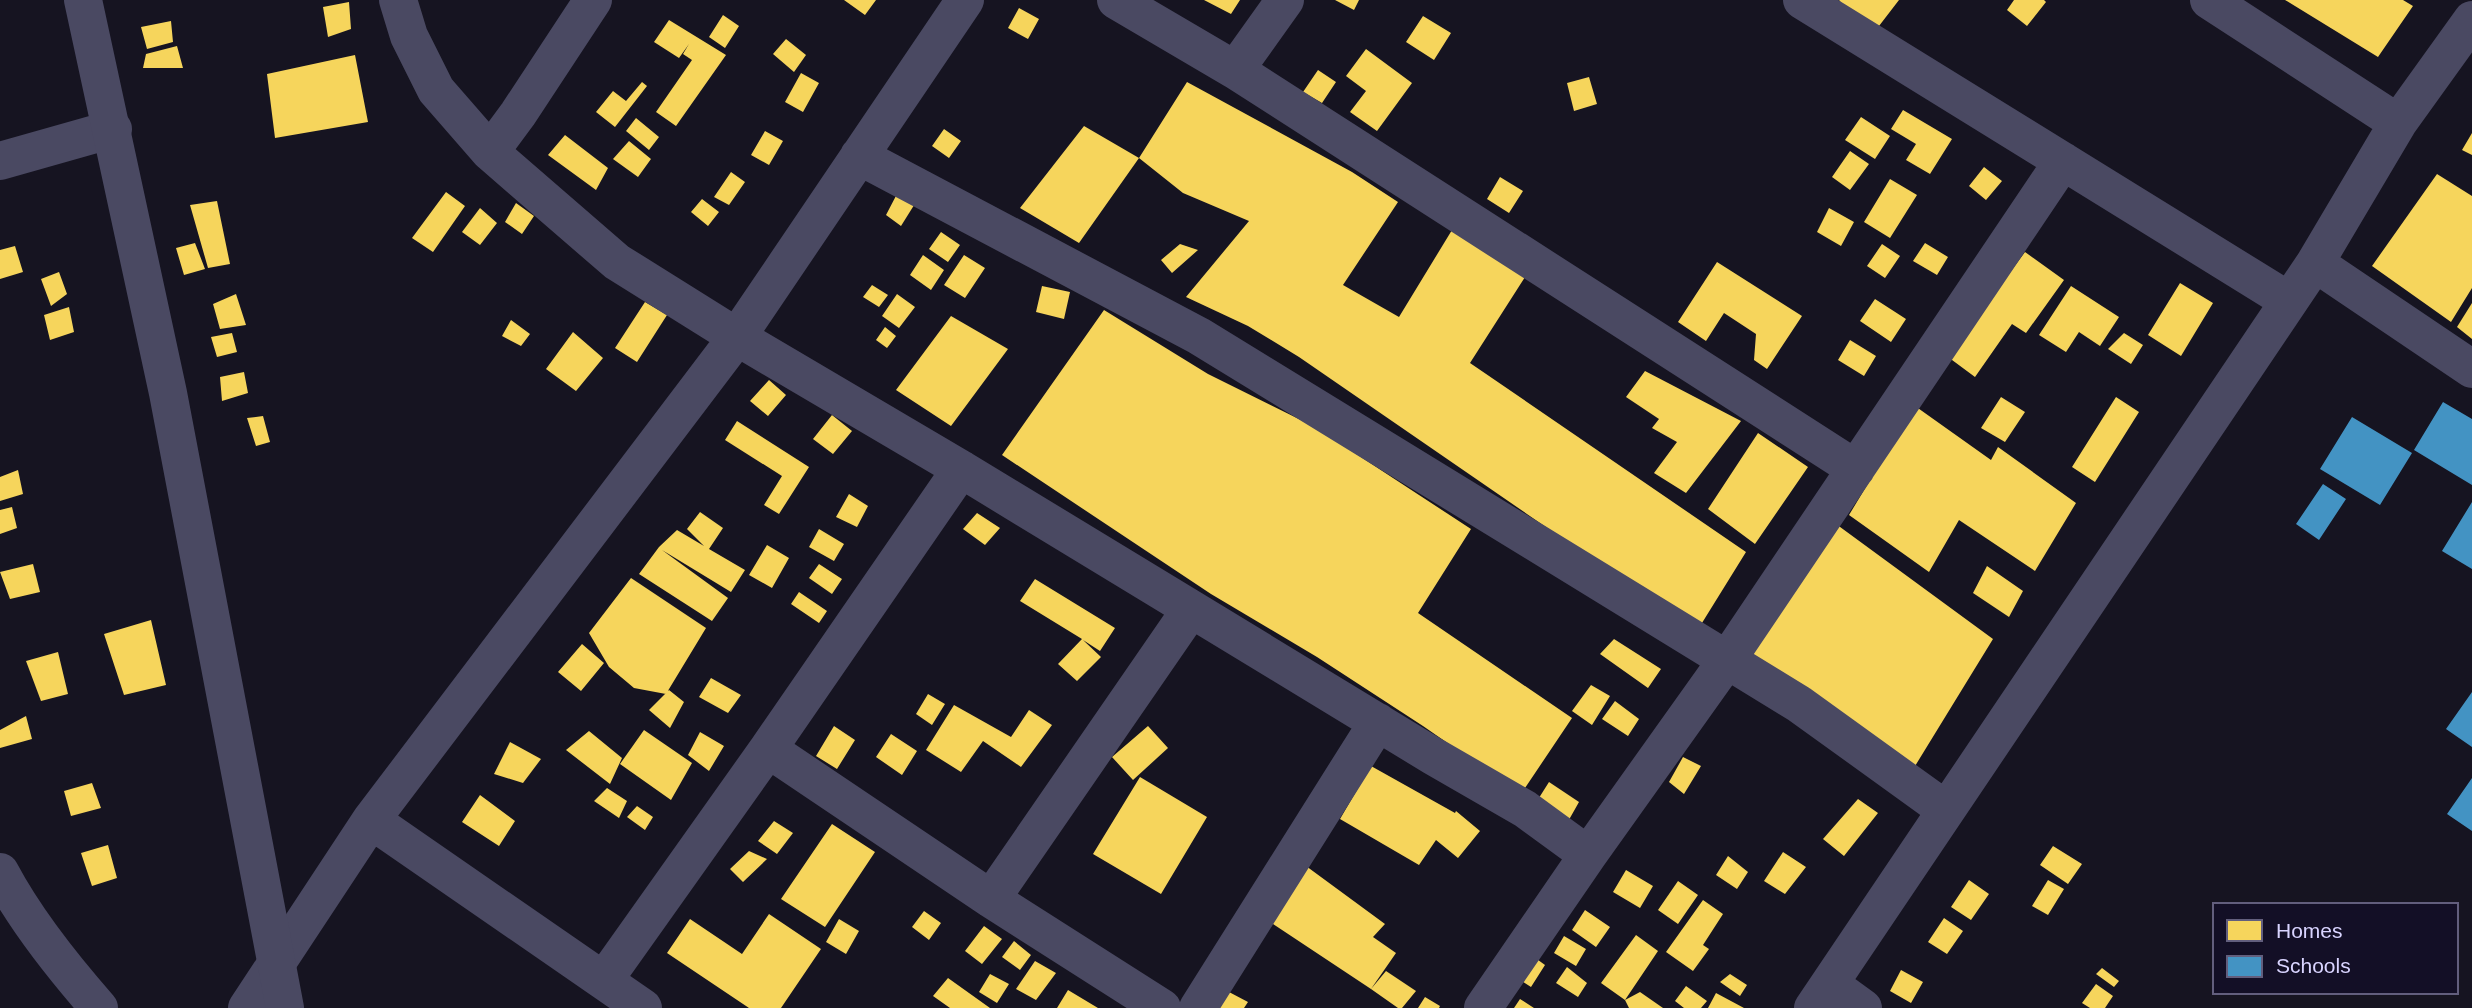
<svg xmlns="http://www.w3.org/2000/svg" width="2472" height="1008" viewBox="0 0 2472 1008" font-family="Helvetica,sans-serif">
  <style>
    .homes { fill: #f6d55c }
    .schools { fill: #4393c3 }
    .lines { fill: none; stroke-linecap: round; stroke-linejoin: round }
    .minor { stroke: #4a4962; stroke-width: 38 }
    .tertiary { stroke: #4a4962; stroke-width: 38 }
  </style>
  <rect width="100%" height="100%" fill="#161421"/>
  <path class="homes" d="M844 0H876L865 15Z
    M1204 0H1240L1231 14Z
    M1335 0H1359L1354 10Z
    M1839 0H1899L1869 39Z
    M2014 0H2044L2046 2 2027 26 2007 10Z
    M2285 0H2403L2413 6 2378 57Z
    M349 2 351 29 328 37 323 7Z
    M1019 8 1039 19 1028 39 1008 28Z
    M723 15 739 26 725 48 709 37Z
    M1423 16 1451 33 1434 60 1406 42Z
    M669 20 726 55 676 126 656 112 692 60 683 54 689 44 679 58 654 42Z
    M171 21 173 42 147 49 141 27Z
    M786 39 806 55 794 72 773 54Z
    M177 46 183 68H143L146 54Z
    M1366 49 1412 83 1377 131 1350 112 1366 91 1346 76Z
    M355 55 368 122 275 138 267 74Z
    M1318 70 1336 82 1322 103 1303 92Z
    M801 73 819 83 803 112 785 102Z
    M1589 77 1597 104 1574 111 1567 83Z
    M642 82 647 86 615 127 596 112 613 91 626 101Z
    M1187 82 1352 172 1398 202 1343 285 1399 317 1452 230 1527 274 1470 363 1746 552 1697 631 1299 357 1248 326 1186 297 1249 221 1183 193 1139 158 1079 243 1020 208 1084 126 1139 158Z
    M1903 110 1952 139 1930 174 1906 160 1916 144 1891 129Z
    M1861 117 1890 136 1875 159 1845 140Z
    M636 118 659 137 649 150 626 131Z
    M944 129 961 141 949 158 932 146Z
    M765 131 783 141 769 165 751 155Z
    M2472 133V155L2462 150Z
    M565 135 608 168 596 190 548 155Z
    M629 141 651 159 638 177 613 159Z
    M1850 151 1869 164 1850 190 1832 177Z
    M1984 167 2002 181 1986 200 1969 186Z
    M731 172 745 182 729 205 714 197Z
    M2437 174 2472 196V288L2451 322 2372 266Z
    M1500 177 1523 191 1509 213 1487 199Z
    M1890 179 1917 195 1890 238 1864 222Z
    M446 192 465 206 433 252 412 238Z
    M898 192 916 202 901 226 886 215Z
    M702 199 719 212 708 226 691 212Z
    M217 201 230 264 208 268 190 205Z
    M516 203 534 216 522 234 505 222Z
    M480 208 497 223 480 245 462 232Z
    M1829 208 1854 222 1841 246 1817 232Z
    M941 232 960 245 948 262 929 249Z
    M195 243 205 269 184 275 176 248Z
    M1925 243 1948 257 1937 275 1913 261Z
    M1180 244 1198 250 1172 273 1161 260Z
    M1882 244 1900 256 1885 278 1867 266Z
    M15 246 23 272 0 279V250Z
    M2025 252 2064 280 2026 333 2012 324 1975 377 1948 357Z
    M923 255 944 270 931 290 910 275Z
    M964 255 985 268 965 298 944 285Z
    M1717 262 1802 316 1767 369 1754 360 1756 334 1724 313 1706 341 1678 322Z
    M59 272 67 294 51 306 41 279Z
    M2180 283 2213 303 2181 356 2148 335Z
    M872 285 888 295 879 307 863 297Z
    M1042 286 1070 292 1064 319 1036 312Z
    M2071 286 2119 317 2100 346 2079 332 2066 352 2039 335Z
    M236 294 246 325 220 329 213 304Z
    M897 294 915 307 899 328 882 316Z
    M1875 299 1906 319 1891 342 1860 321Z
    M645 302 667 315 637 362 615 348Z
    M2472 303V339L2457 327Z
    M69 307 74 332 50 340 44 315Z
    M1104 310 1208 374 1315 427 1471 529 1418 613 1572 718 1521 794 1423 726 1317 657 1211 594 1002 455Z
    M951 316 1008 349 951 426 896 390Z
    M511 320 530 334 521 346 502 336Z
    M885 327 896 336 887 348 876 340Z
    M573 332 603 358 576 391 546 369Z
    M232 333 237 352 217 357 211 337Z
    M2124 333 2143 345 2131 364 2108 349Z
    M1850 340 1876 356 1864 376 1838 360Z
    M1645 371 1741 421 1686 493 1654 473 1677 442 1652 428 1659 419 1626 397Z
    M244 372 248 393 222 401 220 377Z
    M769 380 786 395 768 416 750 401Z
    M2001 397 2025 412 2005 442 1981 428Z
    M2116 397 2139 412 2095 482 2072 467Z
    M1915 406 1991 460 1998 447 2076 503 2035 571 1959 520 1929 572 1849 515Z
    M832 415 852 431 833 454 813 439Z
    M263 416 270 442 256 446 247 418Z
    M737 421 809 467 779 514 764 505 782 476 725 440Z
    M1758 433 1808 467 1755 544 1708 509Z
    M18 470 23 494 0 501V477Z
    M849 494 868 506 857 527 836 517Z
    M12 507 17 528 0 534V510Z
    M700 512 723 528 709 549 745 570 731 592 662 550 728 598 712 621 639 574 659 547 677 530 704 546 687 529Z
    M977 513 1000 528 985 545 963 529Z
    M1836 524 1993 639 1912 771 1744 654Z
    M819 529 844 544 834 561 809 547Z
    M767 545 789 558 772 588 749 575Z
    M33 564 40 592 10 599 0 572Z
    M819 564 842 579 832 594 809 578Z
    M1987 566 2023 591 2009 617 1973 593Z
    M631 578 706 628 666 694 634 688 609 667 589 633Z
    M1035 579 1115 628 1100 651 1083 640 1101 657 1077 681 1058 664 1082 639 1020 601Z
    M799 592 827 611 819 623 791 604Z
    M151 620 166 685 124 695 104 634Z
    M1614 639 1661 669 1648 688 1600 654Z
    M582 644 604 663 581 691 558 672Z
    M58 652 68 694 41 701 26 661Z
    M711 678 741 695 728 713 699 697Z
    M1591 685 1610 696 1592 725 1572 711Z
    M669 690 684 702 670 728 649 710Z
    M928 694 945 704 932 725 916 714Z
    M1615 701 1639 719 1628 736 1602 719Z
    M954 705 1011 737 1029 710 1052 725 1021 767 983 741 961 772 926 750Z
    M26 716 32 739 0 748V730Z
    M834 726 855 740 837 769 816 756Z
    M1148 726 1168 748 1133 780 1112 757Z
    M644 730 692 763 671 800 620 764Z
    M589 731 622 758 610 784 566 750Z
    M700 732 724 746 709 771 688 755Z
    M891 734 917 751 902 775 876 757Z
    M510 742 541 759 523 783 494 774Z
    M1683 757 1701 766 1684 794 1669 782Z
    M1371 766 1455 813 1456 811 1480 831 1458 858 1436 840 1419 865 1340 819Z
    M1140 777 1207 817 1161 894 1093 854Z
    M1549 782 1579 802 1566 825 1537 801Z
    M92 783 101 808 71 816 64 791Z
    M607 788 627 801 619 818 594 801Z
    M480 795 515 821 499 846 462 822Z
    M1858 799 1878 813 1844 856 1823 839Z
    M637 806 653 817 645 830 627 817Z
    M774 821 793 833 777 854 758 841Z
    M832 824 875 852 825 927 781 899Z
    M108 845 117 878 92 886 81 853Z
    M2053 846 2082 864 2068 884 2040 865Z
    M749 851 767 859 743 882 730 869Z
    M1783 852 1806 867 1785 894 1764 881Z
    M1728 856 1748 872 1737 889 1716 875Z
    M1306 866 1385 924 1373 937 1396 953 1371 989 1267 920Z
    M1626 870 1653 886 1640 908 1613 892Z
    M1969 880 1989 894 1971 920 1951 907Z
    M2048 880 2064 889 2048 915 2032 906Z
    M1678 881 1698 895 1678 924 1658 910Z
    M1703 900 1723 914 1703 945 1709 949 1693 971 1666 952Z
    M1585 910 1610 927 1596 947 1572 930Z
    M924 911 941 923 929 940 912 927Z
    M769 914 821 949 781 1008H749L667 953 690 919 742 954Z
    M1944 918 1963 931 1947 954 1928 942Z
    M839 919 859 931 846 954 826 942Z
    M984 926 1002 939 982 964 965 951Z
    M1636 935 1658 951 1625 1000 1640 992 1663 1008H1629L1625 1000 1601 983Z
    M1564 936 1586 949 1576 966 1554 953Z
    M1014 941 1031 955 1020 970 1002 957Z
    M1534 957 1545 965 1531 987 1520 980Z
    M1035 961 1056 973 1036 1000 1016 989Z
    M1567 967 1587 983 1578 997 1556 983Z
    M2102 968 2119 981 2114 987 2096 974Z
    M1901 970 1923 982 1911 1003 1890 991Z
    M1386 971 1416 991 1402 1008H1398L1371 989Z
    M990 974 1009 984 997 1003 979 992Z
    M1730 974 1747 985 1740 996 1720 982Z
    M948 978 990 1008H950L933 996Z
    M2096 984 2113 996 2105 1008H2090L2082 1003Z
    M1686 986 1707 1001 1701 1008H1684L1675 1001Z
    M1068 990 1098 1008H1057Z
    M1229 992 1248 1002 1244 1008H1218Z
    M1716 993 1744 1008H1708Z
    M1425 997 1440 1006 1439 1008H1418Z
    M1520 999 1534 1008H1514Z"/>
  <path class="schools" d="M2443 402 2472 419V485L2414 450Z
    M2352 417 2412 453 2380 505 2320 469Z
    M2323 484 2346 499 2319 540 2296 524Z
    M2472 502V569L2442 551Z
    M2472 692V747L2446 729Z
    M2472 778V831L2447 814Z"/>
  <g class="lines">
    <path class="minor" d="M398 0 409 36 436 90 490 152
      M593 0 518 114 490 152 617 262 737 337 961 469 1433 756 1525 809 1588 855 1483 1008
      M1116 0 1235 70 1856 469
      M1802 0 2289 301
      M2209 0 2398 123
      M1235 70 1285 0
      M859 156 1199 336 1799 704 1946 810
      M0 161 113 129
      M2315 263 2472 369
      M768 749 991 899 1162 1008
      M371 820 643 1008
      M1588 855 1727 660 2063 161
      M0 872C26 921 62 966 99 1008
      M991 899 1191 609
      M604 980 768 749 961 469
      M1830 984 1863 1008
      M247 1008 371 820 737 337 965 0
      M1198 1008 1378 722
      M1813 1008 2315 263 2398 123 2472 20"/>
    <path class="tertiary" d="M83 0 168 393 285 1008"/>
  </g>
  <rect x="2213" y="903" width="245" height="91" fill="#130f26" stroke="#625e7d" stroke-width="2"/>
  <rect x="2227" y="920" width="35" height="21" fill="#f6d55c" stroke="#625e7d" stroke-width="2"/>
  <text x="2276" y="938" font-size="21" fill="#d9d4ff">Homes</text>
  <rect x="2227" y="956" width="35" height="21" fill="#4393c3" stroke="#625e7d" stroke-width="2"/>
  <text x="2276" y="973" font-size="21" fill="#d9d4ff">Schools</text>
</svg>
